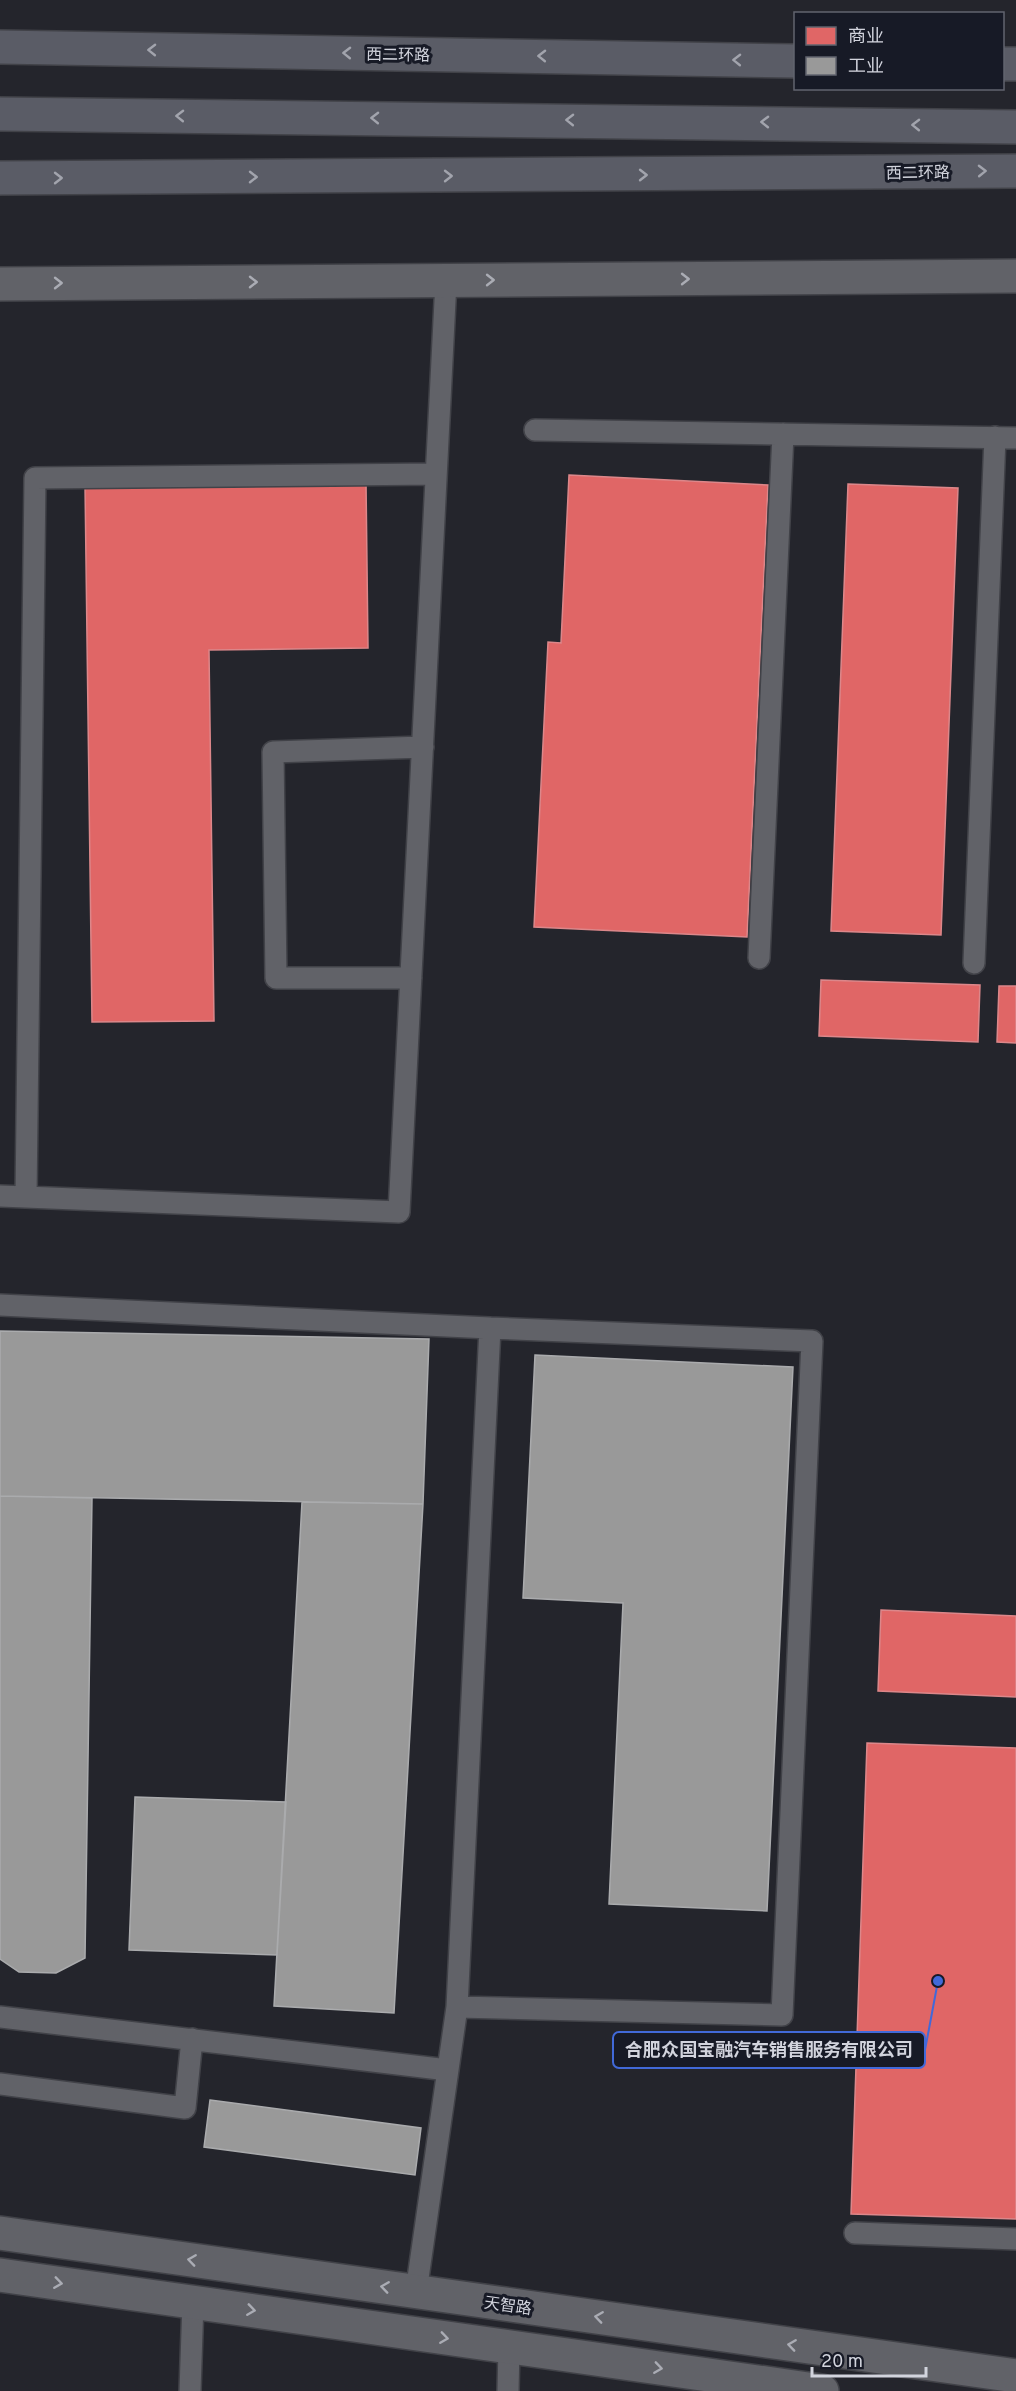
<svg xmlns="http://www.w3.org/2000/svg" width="1016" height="2391" viewBox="0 0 1016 2391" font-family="Overpass,'Noto Sans SC',sans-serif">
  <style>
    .shops { fill: #e06666; stroke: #dc878a; stroke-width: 1.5 }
    .industry { fill: #999; stroke: #aaabad; stroke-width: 1.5 }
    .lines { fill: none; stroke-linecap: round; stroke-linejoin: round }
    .service-casing { stroke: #414248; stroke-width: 24 }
    .tertiary-casing { stroke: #414248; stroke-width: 36 }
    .trunk-casing { stroke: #414248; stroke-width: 36 }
    .service { stroke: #616268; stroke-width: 21 }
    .tertiary { stroke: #616268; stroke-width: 33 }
    .trunk { stroke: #5a5c66; stroke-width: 33 }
    .oneway { stroke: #a2a4ad }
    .oneway2 { stroke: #aaacb4 }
    .labels { text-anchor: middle; stroke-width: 6; stroke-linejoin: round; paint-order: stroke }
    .street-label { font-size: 16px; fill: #d2d4dd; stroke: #171a26 }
    .leader { fill: none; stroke: #4169d9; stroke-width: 2 }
    .callout-dot { fill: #4169d9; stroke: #171a26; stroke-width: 2 }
    .callout { fill: #171a26; stroke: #4169d9; stroke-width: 2 }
    .callout-label { font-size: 18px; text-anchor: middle; font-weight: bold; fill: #d2d4dd }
  </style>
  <rect width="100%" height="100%" fill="#24252c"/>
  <path class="shops" d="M569 475 768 485 747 937 534 927 548 642 561 643Z
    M366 481 368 648 209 650 214 1021 92 1022 85 485Z
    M848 484 958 488 941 935 831 931Z
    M821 980 980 985 978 1042 819 1036Z
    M999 986H1016V1043L997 1042Z
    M881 1610 1016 1616V1697L878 1691Z
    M867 1743 1016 1748V2219L851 2214Z"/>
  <path class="industry" d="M0 1331 429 1339 423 1504 0 1496Z
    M535 1355 793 1367 767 1911 609 1904 623 1603 523 1598Z
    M0 1496 92 1498 85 1958 56 1973 19 1972 0 1959Z
    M302 1502 423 1504 394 2013 274 2006Z
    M135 1797 286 1802 277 1955 129 1950Z
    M210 2100 421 2128 415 2175 204 2147Z"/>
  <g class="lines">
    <defs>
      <path id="service" d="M535 430 1016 438
        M759 958 783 434
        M974 963 995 437
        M411 978H276L273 752 423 747
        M0 1196 399 1212 446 281
        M26 1197 35 478 436 474
        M0 1305 490 1328 457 2007 416 2292
        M457 2007 782 2015 812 1341 490 1328
        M0 2017 448 2070
        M0 2084 185 2108 192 2039
        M855 2233 1016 2239
        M190 2391 193 2302
        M508 2391 509 2347"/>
      <path id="tertiary" d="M0 284 1016 276
        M0 2233 1016 2376
        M0 2275 822 2391"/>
      <path id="trunk" d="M0 47 796 61
        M1002 64H1016
        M0 114 1016 127
        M0 178 1016 171"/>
    </defs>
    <use href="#service" class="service-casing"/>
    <use href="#tertiary" class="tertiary-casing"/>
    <use href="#trunk" class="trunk-casing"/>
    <use href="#service" class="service"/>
    <use href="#tertiary" class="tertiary"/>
    <use href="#trunk" class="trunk"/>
  </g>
  <defs><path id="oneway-chevron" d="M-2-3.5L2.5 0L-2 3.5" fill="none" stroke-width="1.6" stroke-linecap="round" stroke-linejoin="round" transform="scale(1.5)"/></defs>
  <g class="oneway">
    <use href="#oneway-chevron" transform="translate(152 50) rotate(-179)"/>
    <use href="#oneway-chevron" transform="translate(347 53) rotate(-179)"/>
    <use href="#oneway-chevron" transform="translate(542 56) rotate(-179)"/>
    <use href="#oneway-chevron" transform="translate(737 60) rotate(-179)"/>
    <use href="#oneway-chevron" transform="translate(180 116) rotate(-179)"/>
    <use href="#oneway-chevron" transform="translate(375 118) rotate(-179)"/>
    <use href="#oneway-chevron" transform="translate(570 120) rotate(-179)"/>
    <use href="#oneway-chevron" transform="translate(765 122) rotate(-179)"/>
    <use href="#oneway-chevron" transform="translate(916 125) rotate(-179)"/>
    <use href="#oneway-chevron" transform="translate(982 171) rotate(-1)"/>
    <use href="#oneway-chevron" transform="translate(643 175)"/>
    <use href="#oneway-chevron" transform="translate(448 176)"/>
    <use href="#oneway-chevron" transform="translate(253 177)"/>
    <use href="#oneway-chevron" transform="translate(58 178)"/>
  </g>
  <g class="oneway2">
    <use href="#oneway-chevron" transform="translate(685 279)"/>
    <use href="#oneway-chevron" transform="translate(490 280)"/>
    <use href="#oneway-chevron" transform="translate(253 282)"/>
    <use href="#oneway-chevron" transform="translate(58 283)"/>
    <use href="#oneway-chevron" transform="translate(192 2260) rotate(-172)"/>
    <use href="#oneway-chevron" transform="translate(58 2283) rotate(8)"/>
    <use href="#oneway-chevron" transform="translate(385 2287) rotate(-172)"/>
    <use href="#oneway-chevron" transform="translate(251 2310) rotate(8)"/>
    <use href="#oneway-chevron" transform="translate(599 2317) rotate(-172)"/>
    <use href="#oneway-chevron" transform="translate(444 2338) rotate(8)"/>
    <use href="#oneway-chevron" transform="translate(792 2345) rotate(-172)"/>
    <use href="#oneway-chevron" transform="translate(658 2368) rotate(8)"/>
  </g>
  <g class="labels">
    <g class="street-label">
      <text transform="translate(398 54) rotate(1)" y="6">西二环路</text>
      <text transform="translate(918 172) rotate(-1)" y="6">西二环路</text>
      <text transform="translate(508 2305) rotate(8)" y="6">天智路</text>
    </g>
  </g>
  <path class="leader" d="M938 1981L925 2050"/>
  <circle class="callout-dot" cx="938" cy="1981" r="6"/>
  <rect class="callout" x="613" y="2032" width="312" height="36" rx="6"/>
  <g class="callout-label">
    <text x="769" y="2056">合肥众国宝融汽车销售服务有限公司</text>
  </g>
  <rect x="794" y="12" width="210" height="78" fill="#171a26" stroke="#62646f" stroke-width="1.5"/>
  <rect x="806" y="27" width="30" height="18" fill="#e06666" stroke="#62646f" stroke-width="1.5"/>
  <text x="848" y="42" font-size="18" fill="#d2d4dd">商业</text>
  <rect x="806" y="57" width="30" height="18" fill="#999999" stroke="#62646f" stroke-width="1.5"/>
  <text x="848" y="72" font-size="18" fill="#d2d4dd">工业</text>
  <path d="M812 2367v9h114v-9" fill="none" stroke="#d2d4dd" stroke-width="3"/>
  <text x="821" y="2367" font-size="18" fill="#d2d4dd" stroke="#171a26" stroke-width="4.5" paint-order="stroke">20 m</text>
</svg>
